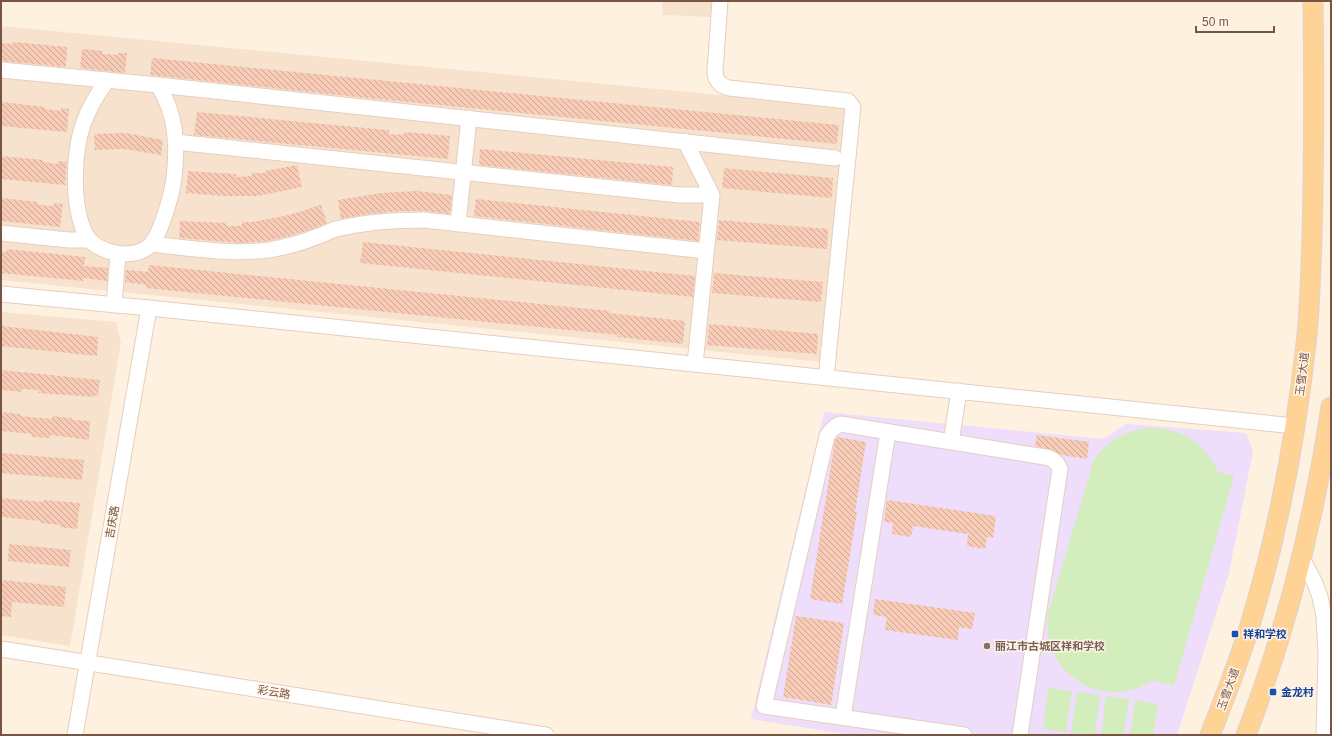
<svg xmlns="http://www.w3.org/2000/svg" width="1332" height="736" viewBox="0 0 1332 736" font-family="Helvetica,'Noto Sans SC',sans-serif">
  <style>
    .residential { fill: #f7e2ce }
    .education { fill: #eeddfb }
    .garden { fill: #d4edbd }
    .building { fill: url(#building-back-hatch) }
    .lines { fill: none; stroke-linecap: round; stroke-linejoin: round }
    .minor-casing { stroke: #e5cebe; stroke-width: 17 }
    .major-casing { stroke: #dcd3cf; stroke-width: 21 }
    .minor { stroke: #fff; stroke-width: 15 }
    .major { stroke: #ffd296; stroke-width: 19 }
    .transit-dot { fill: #1a4fb4; stroke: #fff5e8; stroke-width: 1.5 }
    .education-dot { fill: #8d6e63; stroke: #fff5e8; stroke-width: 1.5 }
    .labels { text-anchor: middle; stroke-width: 3; stroke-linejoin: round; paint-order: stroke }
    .street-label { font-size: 11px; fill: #785445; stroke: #fff5e8 }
    .transit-label { font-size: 11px; font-weight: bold; fill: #164399; stroke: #fff5e8; text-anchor: start }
    .education-label { font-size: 11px; font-weight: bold; fill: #785e54; stroke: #fff5e8; text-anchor: start }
  </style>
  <defs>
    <pattern id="building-back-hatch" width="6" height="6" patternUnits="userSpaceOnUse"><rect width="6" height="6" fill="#f7cbb5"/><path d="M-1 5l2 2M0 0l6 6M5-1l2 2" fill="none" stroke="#cda795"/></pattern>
  </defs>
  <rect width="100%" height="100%" fill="#fef1e0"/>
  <path class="residential" d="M662 1H712L711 17 663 15Z
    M1 26 845 107 821 362 1 280Z
    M1 312 116 322 121 342 70 646 1 635Z"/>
  <path class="education" d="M824 412 1103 439 1126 424 1246 433 1253 451 1229 573 1177 735H851L751 719Z"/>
  <path class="garden" d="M1146 428C1180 427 1203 441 1218 472L1234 476 1174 686 1153 680C1103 713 1041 674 1048 614L1094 459C1108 441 1124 432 1146 428Z
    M1048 688 1072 691 1066 732 1043 729Z
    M1077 692 1100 695 1095 735 1071 733Z
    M1106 696 1129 699 1124 735H1101Z
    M1135 700 1158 704 1153 735H1130Z"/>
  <path class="building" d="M13 42 67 47 66 67 1 61V43L13 44Z
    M82 49 102 51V54L118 55 119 53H127L125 73 80 68Z
    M152 58 839 125 837 144 357 97 150 75Z
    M2 102 45 107 44 109 61 111V108L69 109 67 132 1 126Z
    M197 112 376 129 389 130V134L404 135V132L450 136 448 159 194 135Z
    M126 133 163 140 161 155 124 149 95 150 94 134Z
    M480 149 673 167 672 185 479 165Z
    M1 156 43 160 42 162 58 164 59 161 67 162 65 185 1 179Z
    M297 165 302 187 258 196H225L186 193 188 171 236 174V177L252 176V173H265V171Z
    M724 168 833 178 832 198 722 188Z
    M417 191 452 195 450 214 424 211H401L368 214 341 219 338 200 381 193Z
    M1 198 38 202V205L53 206 54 203 63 204 60 227 1 221Z
    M476 199 700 222 698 241 474 216Z
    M321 205 327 223 307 231 285 237 268 241 240 243 179 238 180 221 226 223 227 226H242V222H253L289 215Z
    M719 220 828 229 827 249 717 240Z
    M363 242 695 276 693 297 360 263Z
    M7 249 85 257 84 266 108 268 107 281 83 278V281L1 273V251L6 252Z
    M149 265 610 311 609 313 685 321 683 344 618 337 619 335 146 288 147 285 125 282 126 270 148 272Z
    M714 273 823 282 821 302 712 293Z
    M709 324 818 334 817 354 707 345Z
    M1 326 98 337 97 356 1 346Z
    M1 370 100 380 98 396 95 395V397L38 393 39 390 22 389V392L1 390Z
    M1 412 20 414V416L52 419V416L72 418V420L90 421 89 440 50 435V438L32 437V434L1 431Z
    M1037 435 1089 442 1087 459 1061 455 1053 450 1035 446Z
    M838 437 866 442 855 512H857L842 604 810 599 835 440Z
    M1 453 84 460 82 480 1 473Z
    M1 498 43 502V500L80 503 77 529 60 527V525L41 523V521L1 517Z
    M887 500 996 516 993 538 987 537 985 549 967 546 968 534 913 526 911 537 892 534 893 523 884 522Z
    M9 544 71 550 69 567 8 561Z
    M2 580 66 587 64 607 12 602 11 617 1 616Z
    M875 599 975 613 972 629 959 627 958 640 885 630 887 617 873 615Z
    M796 616 844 623 831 705 783 697Z"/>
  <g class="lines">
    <defs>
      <path id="minor" d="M720 1 715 71C715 80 720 86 729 88L848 101 853 107 826 378
        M1 70 158 85 835 158
        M107 80C99 92 91 104 86 117 73 147 71 203 85 233 89 242 99 248 108 251 121 256 142 255 151 244 161 233 172 194 174 178 178 144 176 114 158 85
        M685 141 712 195 695 364
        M175 142 679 195H712
        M458 224 469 118
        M1 233 69 240H90
        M151 244C190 248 231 255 269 250 286 247 301 243 316 237 323 235 329 231 336 229 365 222 394 220 424 220L706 251
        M1 294 149 308 1295 426
        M114 305 118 254
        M951 442 959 391
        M1302 558 1315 583 1320 597 1324 616 1326 655 1324 735
        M1 649 546 735
        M843 717 888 432
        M75 735 149 308
        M964 735 764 706 827 436C831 430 834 427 840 424L1045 457C1053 458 1057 462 1060 469L1020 735"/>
      <path id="major" d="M1210 735C1226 695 1241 656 1253 615 1280 524 1297 429 1307 335 1310 303 1311 270 1312 237 1314 159 1314 80 1313 1
        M1246 735C1287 629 1314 520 1331 407"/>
    </defs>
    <use href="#minor" class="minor-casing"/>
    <use href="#major" class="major-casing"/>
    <use href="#minor" class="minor"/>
    <use href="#major" class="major"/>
  </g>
  <g class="transit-dot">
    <rect x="1231" y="630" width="8" height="8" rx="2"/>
    <rect x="1269" y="688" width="8" height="8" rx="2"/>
  </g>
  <circle class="education-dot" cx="987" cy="646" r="4"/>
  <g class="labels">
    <g class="street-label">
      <text transform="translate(1302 374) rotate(-83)" y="4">玉雪大道</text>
      <text transform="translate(112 522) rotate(-80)" y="4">吉庆路</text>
      <text transform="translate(1228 689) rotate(-70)" y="4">玉雪大道</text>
      <text transform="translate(274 692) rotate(9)" y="4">彩云路</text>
    </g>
    <g class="transit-label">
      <text x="1243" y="638">祥和学校</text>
      <text x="1281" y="696">金龙村</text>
    </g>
    <g class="education-label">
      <text x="995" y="650">丽江市古城区祥和学校</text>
    </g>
  </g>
  <rect width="1332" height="736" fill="none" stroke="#785445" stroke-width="4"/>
  <path d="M1196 26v6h78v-6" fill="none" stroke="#785445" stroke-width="2"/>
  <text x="1202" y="26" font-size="12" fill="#785445" stroke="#fff5e8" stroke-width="3" paint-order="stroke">50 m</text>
</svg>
